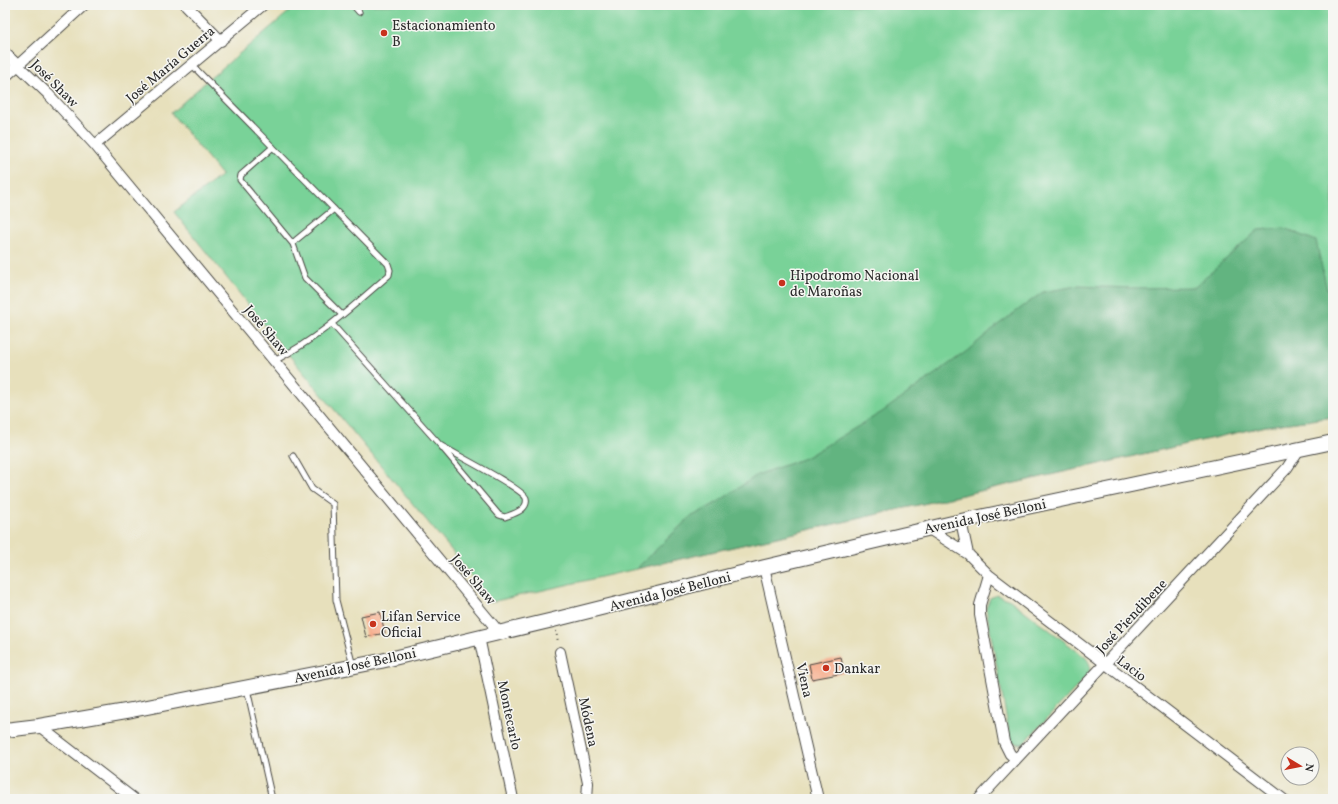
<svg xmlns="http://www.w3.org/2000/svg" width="1338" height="804" viewBox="0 0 1338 804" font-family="Vollkorn,serif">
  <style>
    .green { fill: #79d298; stroke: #527e62 }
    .forest { fill: #62b480; stroke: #467056 }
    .building { fill: #f7a784 }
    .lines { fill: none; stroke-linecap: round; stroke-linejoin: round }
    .lane-casing { stroke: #474641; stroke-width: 7 }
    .street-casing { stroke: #474641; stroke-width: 12 }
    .secondary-casing { stroke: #474641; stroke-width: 16 }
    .path { stroke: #474641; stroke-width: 2; stroke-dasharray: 1 3; stroke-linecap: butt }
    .lane { stroke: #fff; stroke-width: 5 }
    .street { stroke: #fff; stroke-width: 10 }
    .secondary { stroke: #fff; stroke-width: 14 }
    .poi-dot { fill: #c8321e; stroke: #f6f6f2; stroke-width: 1.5 }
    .labels { text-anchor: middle; stroke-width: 3; stroke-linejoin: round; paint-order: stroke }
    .poi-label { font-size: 14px; fill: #2b2b2b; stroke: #f6f6f2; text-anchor: start }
    .street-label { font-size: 14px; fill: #2b2b2b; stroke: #f6f6f2 }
  </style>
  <rect width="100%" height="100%" fill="#f6f6f2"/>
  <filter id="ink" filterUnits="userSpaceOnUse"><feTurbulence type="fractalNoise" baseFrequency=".025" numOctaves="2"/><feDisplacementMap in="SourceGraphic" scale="8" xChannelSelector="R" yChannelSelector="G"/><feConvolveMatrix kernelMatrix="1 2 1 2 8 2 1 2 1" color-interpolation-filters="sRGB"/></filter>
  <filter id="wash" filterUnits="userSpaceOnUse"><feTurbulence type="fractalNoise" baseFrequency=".012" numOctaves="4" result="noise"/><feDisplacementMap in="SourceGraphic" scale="16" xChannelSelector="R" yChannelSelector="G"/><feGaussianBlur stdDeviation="0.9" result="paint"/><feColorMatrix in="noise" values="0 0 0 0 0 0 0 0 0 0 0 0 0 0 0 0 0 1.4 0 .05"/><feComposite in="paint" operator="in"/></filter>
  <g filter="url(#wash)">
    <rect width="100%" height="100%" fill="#e7e0bc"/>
    <path class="green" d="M297 5H1333V417L1266 426 491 602 457 557 288 354 174 212 222 175 171 113 208 80Z
      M997 595 1010 600 1085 657C1091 663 1091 669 1087 676L1024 743 1020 744 1012 742 1010 737 986 608 990 598Z"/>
    <path class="forest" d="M1284 228 1316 241 1327 290 1333 289V417L1266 426 636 569 689 518 718 502 757 475 805 458 882 412 967 351 999 324 1043 292 1077 286 1131 288 1195 287 1258 230Z"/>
    <g id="blocks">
      <path class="building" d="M380 612 385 633 366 637 361 616Z
        M841 657 844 673 812 679 809 664Z"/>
    </g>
  </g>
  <g filter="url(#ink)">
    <use href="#blocks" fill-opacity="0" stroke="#474641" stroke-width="1"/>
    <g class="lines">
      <defs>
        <path id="lane" d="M353 5 359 12
          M192 65 388 264 390 270 389 275C353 306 318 339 274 361
          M273 147 241 175 240 180 293 244
          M334 209 296 240 293 244 305 278 342 315
          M332 324 440 445 499 515 505 517C513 514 529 510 526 498 522 488 453 453 440 445
          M293 456 312 489 333 504 336 600 353 666
          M247 689 272 799"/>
        <path id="street" d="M186 5 221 41
          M5 53 48 94 95 145 499 632
          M5 77 84 5
          M95 145 263 5
          M961 521 968 554
          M929 529 968 554 989 575 1283 799
          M764 567 818 799
          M989 575 980 605V615L1004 742 1010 754 1016 759
          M479 637 513 799
          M560 652 588 783 587 799
          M39 726 134 799
          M979 799 1287 468 1300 448"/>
        <path id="secondary" d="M5 730 39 726 132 710 381 661 553 620 765 567 961 521 1333 442"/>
      </defs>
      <use href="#lane" class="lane-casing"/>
      <use href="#street" class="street-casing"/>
      <use href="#secondary" class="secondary-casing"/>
      <path class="path" d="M556 631 558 642"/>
      <use href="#lane" class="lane"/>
      <use href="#street" class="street"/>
      <use href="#secondary" class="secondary"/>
    </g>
  </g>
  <g class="poi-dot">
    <circle cx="384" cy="33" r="4"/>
    <circle cx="782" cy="283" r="4"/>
    <circle cx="373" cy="624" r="4"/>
    <circle cx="826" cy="668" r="4"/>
  </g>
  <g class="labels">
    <g class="poi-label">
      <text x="392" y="30">Estacionamiento<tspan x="392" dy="16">B</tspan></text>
      <text x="790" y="280">Hipodromo Nacional<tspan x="790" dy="16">de Maroñas</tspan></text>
      <text x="381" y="621">Lifan Service<tspan x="381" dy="16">Oficial</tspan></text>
      <text x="834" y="673">Dankar</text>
    </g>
    <g class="street-label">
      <text transform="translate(170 64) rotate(-40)" y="5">José María Guerra</text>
      <text transform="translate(55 83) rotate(45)" y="5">José Shaw</text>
      <text transform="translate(267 330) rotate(50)" y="5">José Shaw</text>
      <text transform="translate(985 516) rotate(-12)" y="5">Avenida José Belloni</text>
      <text transform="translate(474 579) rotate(50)" y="5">José Shaw</text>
      <text transform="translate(670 591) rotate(-14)" y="5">Avenida José Belloni</text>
      <text transform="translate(1131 616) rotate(-47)" y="5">José Piendibene</text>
      <text transform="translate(355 665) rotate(-12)" y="5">Avenida José Belloni</text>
      <text transform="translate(1132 668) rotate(37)" y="5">Lacio</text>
      <text transform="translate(805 680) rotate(77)" y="5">Viena</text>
      <text transform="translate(510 715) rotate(78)" y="5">Montecarlo</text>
      <text transform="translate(589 722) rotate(78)" y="5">Módena</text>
    </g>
  </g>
  <rect width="1338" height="804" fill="none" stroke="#f6f6f2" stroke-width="20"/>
  <g transform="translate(1300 766) rotate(100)"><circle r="19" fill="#f6f6f2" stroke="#a5a5a2"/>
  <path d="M0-3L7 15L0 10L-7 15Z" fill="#c8321e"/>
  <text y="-6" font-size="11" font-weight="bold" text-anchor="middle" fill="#2b2b2b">N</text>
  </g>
</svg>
